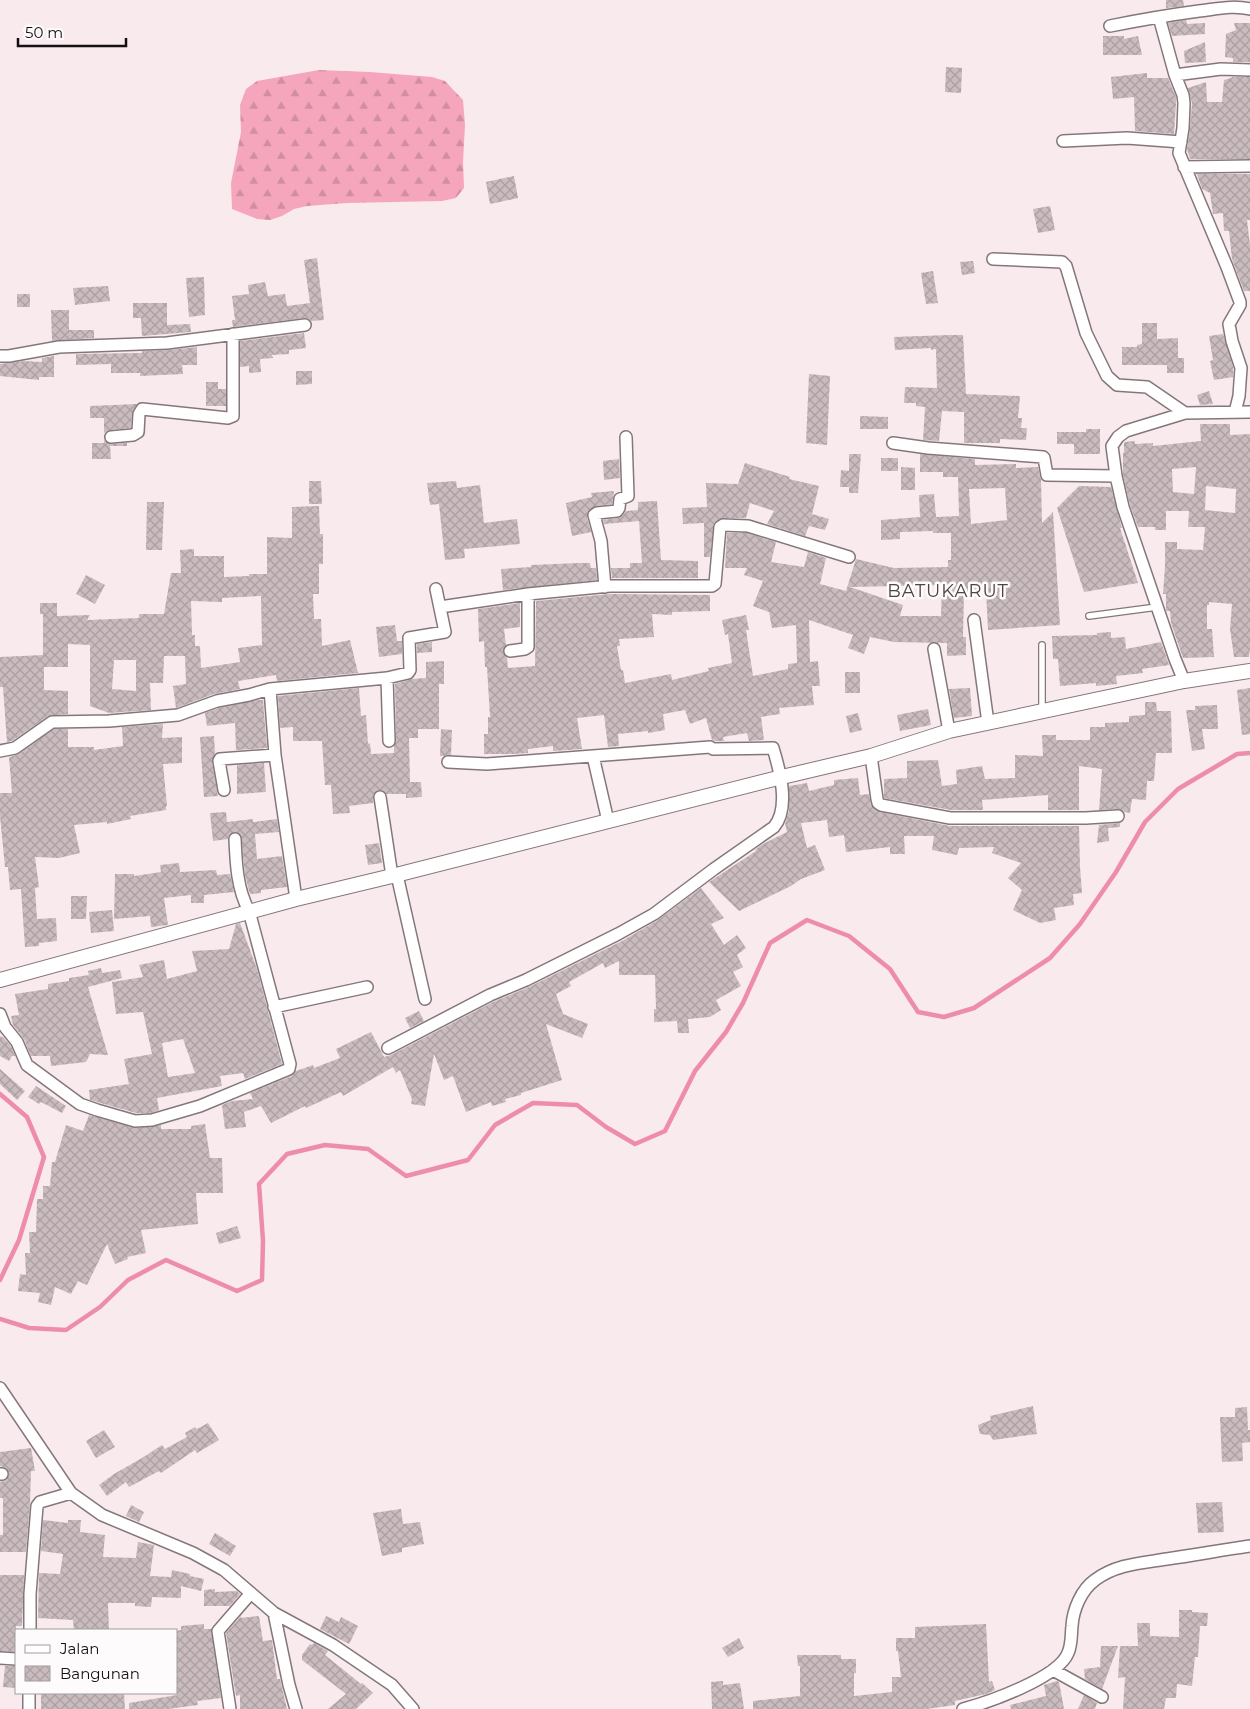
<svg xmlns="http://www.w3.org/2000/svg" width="1250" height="1709" viewBox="0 0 1250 1709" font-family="Montserrat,sans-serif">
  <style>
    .forest { fill: url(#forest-firs) }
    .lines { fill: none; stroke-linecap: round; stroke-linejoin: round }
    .stream { stroke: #ee8dab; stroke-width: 4.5 }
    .building { fill: url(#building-cross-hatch); fill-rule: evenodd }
    .service-casing { stroke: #84777a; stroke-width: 8 }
    .minor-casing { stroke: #84777a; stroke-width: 14 }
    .tertiary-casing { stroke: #84777a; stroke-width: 16 }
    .service { stroke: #fff; stroke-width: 5.5 }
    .minor { stroke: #fff; stroke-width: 11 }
    .tertiary { stroke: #fff; stroke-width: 14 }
    .labels { text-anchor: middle; stroke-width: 5; stroke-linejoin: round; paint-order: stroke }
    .quarter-label { font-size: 18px; letter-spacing: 1px; fill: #4f4346; stroke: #fefbfc }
  </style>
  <defs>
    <pattern id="forest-firs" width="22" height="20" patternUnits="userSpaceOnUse" patternTransform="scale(1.25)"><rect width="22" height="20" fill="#f5a6bd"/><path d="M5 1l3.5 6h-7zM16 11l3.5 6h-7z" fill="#d18ea1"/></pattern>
    <pattern id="building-cross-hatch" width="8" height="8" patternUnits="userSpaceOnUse" patternTransform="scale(1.25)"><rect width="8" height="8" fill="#c9bbbe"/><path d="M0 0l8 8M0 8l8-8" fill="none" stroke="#aca0a2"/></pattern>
  </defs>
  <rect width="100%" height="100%" fill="#f9eaee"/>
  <path class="forest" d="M319 70 370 72 432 77 445 81 463 100 465 125 463 162 464 188 456 198 442 201 347 203 307 206 294 209 282 216 270 220 257 219 232 209 231 183 241 132 240 105 246 89 257 81Z"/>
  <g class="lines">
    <path class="stream" d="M0 1094 27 1117 44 1157 19 1240 0 1280
      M0 1319 29 1328 66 1330 100 1307 128 1280 166 1260 237 1291 262 1280 263 1241 259 1184 287 1154 325 1145 368 1149 406 1176 468 1160 495 1125 533 1103 577 1105 606 1127 635 1144 665 1131 695 1071 726 1032 743 1003 770 943 807 920 849 936 890 969 918 1012 944 1017 974 1008 1050 958 1080 924 1116 872 1145 822 1178 789 1237 754 1250 753"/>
  </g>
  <path class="building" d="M1166 0H1183L1184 6 1166 8Z
    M1186 20 1187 24 1205 23V34L1172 36 1168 23Z
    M1234 23H1250V62H1233V58L1225 57 1226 34 1236 30Z
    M1103 36H1124V39L1138 36 1142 55H1103Z
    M1205 42 1206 62 1185 63 1184 51Z
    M946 67 962 68 961 93 945 92Z
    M1147 73V78H1168L1176 97V103L1174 134 1135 131 1134 97 1113 99 1111 77Z
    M1232 77H1250V159H1190L1187 149 1190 128 1192 103 1188 88 1206 82 1207 102H1222L1224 80 1231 78Z
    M1197 174H1250V220H1247L1250 245V291H1244L1232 259 1229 231H1224L1223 213 1213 214 1210 193 1202 189Z
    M514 176 518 198 490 204 486 182Z
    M1050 206 1055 230 1038 233 1033 209Z
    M317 258 324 320 311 321 308 318H304L233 327 232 320H235L232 296 249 294 248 285 265 282 268 296 285 294 287 306 310 303 304 260Z
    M973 261 975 273 962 275 960 262Z
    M933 271 938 303 926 304 921 273Z
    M204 277 205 315 189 317 186 278Z
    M108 286 110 301 75 305 73 288Z
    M17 294H30V307H17Z
    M133 303H167V325L190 324 191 332 142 336 141 318H133Z
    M51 310H69V330H94V338L52 341Z
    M1142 323H1157V339L1178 338V358H1184V373H1167V365H1122V347H1137V345L1142 344Z
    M304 333 306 348 289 350V354L272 355 273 358 260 359 261 372 249 373V366L240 367V341Z
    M1223 334 1233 367V377L1214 380 1210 361 1213 360 1209 336Z
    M949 335H963L966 394 1020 396 1018 418H1022L1021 428H1027L1026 440 1000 439V443H964V412L942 411 939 441 923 440 925 407 916 406V403H904L905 387 937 388 936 349 931 350V348L895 350 894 337Z
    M197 347V365H182L183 374 140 376V373H111V364L76 365V354L142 353V351L168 350Z
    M54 356V377H39V380L0 376V364L24 361 42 362V358Z
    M296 371H312V384L296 385Z
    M809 374 830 376 827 445 806 443Z
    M206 382H218V389H226V406H206Z
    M1209 391 1213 404 1200 405 1197 395Z
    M137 404 132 413 131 428 110 430 104 433V418H90V406Z
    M860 416 888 417V429H860Z
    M1200 424H1230V435L1250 434V649L1249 657H1234L1230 629 1232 604 1209 602V605H1207V629H1212L1214 657 1183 658 1171 623 1170 611H1166V594H1163L1165 566V542H1177V549L1203 550 1205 527H1188L1189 511H1166V530H1155V527H1138L1130 505 1123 475V453H1124V442L1135 441V444L1153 443V446L1201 441ZM1196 467 1194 494 1173 492 1172 469ZM1206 486 1236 489 1235 513 1205 510Z
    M1086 429H1100V454H1074V444H1057V432H1086Z
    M104 440 111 444 127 443V446H110L111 459H92V443H104Z
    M849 454H861L858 493H849V487H840L841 470 849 471Z
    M920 454 975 459V465L1016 464V468L1038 467 1041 480 1042 523 1053 512 1060 625 988 630 986 591 964 592 963 637H966V655L947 656V643L894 642 870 637 864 654 848 648 853 635 809 620 810 662 818 661 820 686H812L814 705 779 708 780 714 761 717 764 740 749 741 747 733 723 737 724 741H715L712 740 706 718 690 724 685 710 663 714 665 730 648 733V731L618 734 619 746 608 747 604 715 577 718 582 749 553 751V746L528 749V753L514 754H484V734H488V717H490L487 667H485L484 641 479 642 478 609 520 603V627L504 629 506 645 503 652 507 658 508 668 535 666 536 601 610 594 710 595V611L672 612V615L652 614 654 637 619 639 620 646H617L621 670H623L625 683 671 674 672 680 709 671 708 668 732 663 728 634 725 635 722 620 746 615 749 630H746L753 676 788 669V664L797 663 796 625 772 628 769 612 753 606 763 581 744 575 747 568H725L727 533H747L776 542 771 562 804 567 808 552 826 558 820 584 846 591 856 559 894 568 948 567V560H951V533H933V531L900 532V539L881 540V520L920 517 919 495 934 494 936 517 959 516 958 477H943V472H920ZM1005 488 1007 520 971 524 969 489ZM942 585 941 616H900L903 605 850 587Z
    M881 458H898V471H881Z
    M619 459 620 478 604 480 603 461Z
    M745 463 790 477 789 479 819 486 812 514 829 519 825 530 809 526 805 536 767 524 774 511 750 503 746 518H723L714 523 710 557H704V523L683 524 682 508 707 507 706 483 738 484Z
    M901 467 915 468V490H901Z
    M309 481H321L322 504H309Z
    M456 481 457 488 480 485 484 523 517 519 520 544 464 549 465 558 445 560 439 504 430 505 427 483Z
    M1079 486 1111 487 1122 528H1120L1138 583 1084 592 1057 508Z
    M614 491 612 504 596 506 587 512V517L591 532 572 536 566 503 592 497 591 493Z
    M657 501 661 560 698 561V578H612L611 568H630V563H642L639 521 604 524 603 520 618 518 623 515 626 511 638 510V502Z
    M147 502H164L162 550H146Z
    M319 506 320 534H323V564H319V594H313L314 619H321L322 646 350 640 358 673 277 681 276 675 238 681 240 689 214 694 176 708 173 686 186 684 185 656H164L163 683H150L151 710 109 713 90 706V645L68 644V667H44V690L68 691V714L48 716 12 741 7 742 3 687H0V657L43 655V614H40V603H57V616L90 615 87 620 139 618V614H164L171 573H181L180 550 194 549V556H224V577L249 576V574H267V537L292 538V507ZM261 596 262 645 238 648 240 662 201 668 200 646H195V635H192L191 601 222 602V598ZM114 660H136V691L112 689Z
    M579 563H590L591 568H596L597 580 503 590 501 569 531 567V565Z
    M86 575 105 585 95 604 76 594Z
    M395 625 397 641H402V654L379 657 376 627Z
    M1111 632V638L1125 637 1126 649 1161 642 1169 665 1142 669 1143 673 1116 676 1117 684 1096 686V683L1060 686 1058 659H1053L1052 636 1097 635V633Z
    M432 642V652L417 653V644Z
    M444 661V684H439V729H418V738H409L410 782H421L422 797 406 798V794H386L383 790H378L373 795V803L349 806 350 813 333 814 331 785H325L322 741H293V727L280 728 278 696 359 688 361 716 366 715 368 744 370 743 371 754 394 753V746L396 741 395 684 412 679 426 678V662Z
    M845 672H860V693H845Z
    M970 688 972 716 954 718 949 689Z
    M1250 688V734L1242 735 1237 690Z
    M257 700H263L267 748 236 750 235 723 207 726 205 713 219 708Z
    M1145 702H1156L1157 711H1171L1172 753H1156L1154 781H1147L1146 800 1132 799 1130 813 1124 812 1118 809 1099 810 1102 769 1079 766V810H1048V795L982 800 983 810H951L884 798V779L907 778V761L938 760 942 786 957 784 956 770 982 766 985 779 1015 778V755L1043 756 1042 735H1056V740H1090V727H1105V723L1129 722V716L1145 715Z
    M1217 705 1218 729H1202L1205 749 1192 751 1186 710H1195V706Z
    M928 709 931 725 900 731 897 715Z
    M858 713 862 730 850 733 846 716Z
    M163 724 162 738 182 737V763L163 764 167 806H166V810L130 816 131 819 107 824V822L74 825 80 853 59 858 35 857 39 887 35 888 37 919 56 918 57 941 39 943V946L25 947 21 889 10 890 8 867H5L0 816V793H12L9 757 19 754 54 729H68V747H94V750L123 746 122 727Z
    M441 729 452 730 451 755 443 756H440Z
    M214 736 215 753 212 762 218 796 204 797 200 737Z
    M264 763 266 792 237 794V765Z
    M858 778 860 795 869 794 871 805 880 812 950 826H1079L1080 867 1082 893 1073 894 1074 905 1054 908 1056 920 1040 923 1013 910 1022 890 1008 878 1021 863 992 853 994 847 959 848 957 855 932 850 934 836H904L905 854H890V847L846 852 844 835 829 837 827 820 801 823 807 848 815 845 825 870 801 879 791 886 739 911 709 882 756 851 755 850 761 845 787 832 785 823 789 811V786L807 783 809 791 834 785V780Z
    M226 812 227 822 253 819V822L277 819 279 832 255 834 257 859 282 856 287 887 261 890V893L250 894 245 875 241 835 234 832 229 835 228 839 213 841 210 813Z
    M1120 823V827L1108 828 1109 841 1097 843 1099 825Z
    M379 843 382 863 368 865 365 845Z
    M179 863 180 872 216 870 217 875 230 874 234 892 204 895V903H191V895L164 898 168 925 151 927 150 916 114 919 115 874H134V876L161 872 160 865Z
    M701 888 724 918 711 924 724 945 737 935 746 948 737 955 743 967 733 972 741 986 716 1000 721 1010 710 1017 688 1019 689 1033H678L677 1021 654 1022V1009H656L655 975H619V961L605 968 603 963 569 982 571 986 556 994 563 1014 588 1024 582 1038 546 1024 562 1080 521 1093V1095L505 1099 506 1102 492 1106 491 1102 466 1112 453 1076 444 1080 434 1054 425 1106 411 1104 412 1099 400 1070 396 1073 393 1067 343 1096 341 1092 306 1108 305 1106 271 1123 261 1106 244 1112 246 1127 225 1129 222 1105 232 1101 253 1099 250 1093 292 1076 296 1071 313 1065 314 1068 340 1058 336 1049 371 1032 384 1057 391 1055 493 1002 529 987 622 941 658 920Z
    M71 896H87L86 919H71Z
    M112 910 114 931 91 933 89 912Z
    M240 923 257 969 282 1064 245 1079 243 1073 220 1076 222 1086 157 1098 159 1110 151 1113H136L90 1100 89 1090 129 1084 124 1059 152 1054 143 1012 116 1014 112 982 143 977 139 965 164 960 167 979 197 971 192 951 229 949 236 924ZM183 1039 195 1073 168 1077 162 1043Z
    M101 968 102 973 120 970 122 978 88 987 108 1055 90 1054 86 1062 51 1066 50 1056H31L24 1039 13 1025 11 1016 19 1015 15 994 48 989V984L69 981V978L89 975 88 971Z
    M419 1011 424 1021 410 1028 405 1018Z
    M0 1036 4 1038 11 1046 15 1056H12L9 1061 0 1056Z
    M0 1069 25 1091 17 1100 0 1084Z
    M36 1086 66 1106 62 1113 41 1102 39 1104 28 1097Z
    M89 1115 135 1128 161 1125V1129H191V1126L205 1124 210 1158H222L223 1193H196L198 1224 141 1230 146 1253 127 1257 128 1259 115 1264 107 1244 87 1285 78 1281 71 1294 55 1287 51 1305 38 1302 40 1293 18 1291 20 1274 26 1275 25 1253H30L29 1232H36L37 1199H43V1186H50L52 1162H55L66 1125 83 1131Z
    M237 1226 241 1238 219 1244 216 1233Z
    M1033 1406 1037 1434 993 1440 990 1435 980 1434 978 1425 991 1420 990 1416Z
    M1247 1407 1248 1430H1250V1442L1242 1443 1243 1461 1222 1462 1220 1417H1235V1408Z
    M208 1423 219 1440 197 1453 195 1450 161 1473 159 1471 129 1487 126 1482 107 1496 99 1485 114 1474 142 1458 162 1445 165 1449 187 1437 185 1433 195 1427 197 1429Z
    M104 1430 115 1447 96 1458 86 1441Z
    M31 1448 35 1471H31L30 1503 26 1552H0V1535H3V1498H0V1482L6 1480 9 1474 6 1468 0 1466V1452Z
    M1222 1502 1224 1532 1198 1533 1196 1503Z
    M131 1505 144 1512 139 1522 126 1516Z
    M401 1509 403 1524 420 1522 424 1544 402 1548V1552L382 1556 373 1513Z
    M43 1520 68 1523V1520H81L80 1532 105 1535 103 1557 136 1558 138 1542 154 1545 150 1576 171 1577 172 1570 190 1574V1576L204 1579 201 1591 181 1586V1598L152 1597 151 1607 135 1606V1603H108L109 1630H74L73 1620 38 1618 39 1573 60 1574 63 1554 41 1551Z
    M215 1533 236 1546 230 1556 209 1544Z
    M0 1575H24L22 1626H16V1652L0 1651Z
    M215 1589V1592L237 1591 240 1594 230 1606H204V1590Z
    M1179 1610H1192V1612L1208 1613 1207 1626H1200L1198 1657H1195L1192 1686 1177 1684 1176 1698H1166L1164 1709H1123L1125 1677 1118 1678 1120 1646H1138L1137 1623H1150V1636L1179 1637Z
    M241 1616V1618L259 1616 263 1641 272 1640 277 1679H280L287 1709H240V1695L236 1696 226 1633Z
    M326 1616 339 1622 341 1617 358 1626 349 1644 320 1629Z
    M204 1624V1629H211L221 1698 197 1701 198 1705 168 1709H129V1703L177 1695 176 1631 181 1630V1626Z
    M986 1624 989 1682 992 1681 995 1690 986 1694 955 1701V1705L927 1709H753V1701L800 1696V1666H798L797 1655H841V1659H856V1673H854V1696L892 1692V1677H901L898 1651H896V1638H915V1627Z
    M739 1638 744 1648 728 1657 722 1648Z
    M314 1643 328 1651 325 1655 361 1684 362 1683 373 1693 356 1709H328L346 1694 302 1660V1655L310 1644 312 1645Z
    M1101 1646H1118L1102 1689 1085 1679 1084 1669 1100 1667Z
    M5 1666H16V1688L3 1687Z
    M723 1681V1685L740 1683 744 1709H712L711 1682Z
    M1057 1681 1059 1682 1064 1709H1011L1010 1705 1046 1696 1044 1685Z
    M41 1693H124L125 1709H41Z
    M1084 1695 1097 1703 1095 1709H1078Z"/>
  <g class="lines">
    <defs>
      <path id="service" d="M1089 616 1157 607
        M1042 710V645"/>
      <path id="minor" d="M1159 17 1175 75 1221 69 1250 70
        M1110 26C1140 20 1169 15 1199 11 1217 9 1233 5 1250 9
        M1175 75 1183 95 1184 103 1183 128 1179 153 1227 267 1240 302V305L1229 324 1232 341 1241 368 1239 396 1235 412
        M1063 141 1127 138 1181 142
        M1184 167 1250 166
        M993 259 1062 262 1066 266 1086 333 1107 376 1117 385 1147 387 1185 413
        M0 356H9L59 347 167 343 305 325
        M111 437 133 435 138 432 139 414 142 409 228 418 233 416V334
        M893 443 928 448 1043 457 1044 458 1047 475 1116 476
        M605 587 601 541 594 515 597 513 617 511 619 508 620 499 628 496 626 437
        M440 607 528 594 610 586H712L715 584 720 527 723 525 748 526 849 557
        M974 620 988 723
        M934 649 949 731
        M510 651 525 649 528 647V594
        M387 678 389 741
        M1184 681 1175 659 1123 507 1116 476 1112 446 1118 437 1126 431 1185 413 1250 412
        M0 751 15 748 52 722 109 721 178 715 217 701 249 695 270 689
        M593 756 608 821
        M871 756 877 799 878 803 881 805 950 818H1086L1118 816
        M224 790 219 761 220 759 275 755
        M380 797 392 876
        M397 875 425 999
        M296 899 275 755 270 689 387 678 408 673 410 670 409 638 445 632 436 589
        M274 1007 367 987
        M0 1014 5 1027 17 1042 27 1065 80 1104 97 1110 135 1121 152 1120 200 1106 289 1069 290 1064 249 911C237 889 236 863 235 839
        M388 1048 490 995 526 980 618 934 654 914 714 869 774 827C790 808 780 771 773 748L713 749 710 747 487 764 448 762
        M0 1388 71 1493 102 1515 193 1553 224 1570 274 1613 333 1645 392 1685 413 1709
        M0 1474H2
        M274 1613 289 1685 296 1709
        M30 1630V1594L37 1506 40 1502 71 1493
        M0 1658 16 1659
        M1053 1670 1102 1697
        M29 1709V1693
        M230 1709 218 1631 251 1593
        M963 1709C989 1702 1058 1678 1068 1653 1072 1644 1071 1635 1072 1626 1073 1610 1081 1590 1095 1580 1116 1564 1142 1563 1167 1559 1195 1555 1222 1550 1250 1546"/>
      <path id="tertiary" d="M0 980 296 899 392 876 782 777 871 756 949 731 1184 681 1250 671"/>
    </defs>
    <use href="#service" class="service-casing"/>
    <use href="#minor" class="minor-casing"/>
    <use href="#tertiary" class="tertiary-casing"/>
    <use href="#service" class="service"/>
    <use href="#minor" class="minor"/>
    <use href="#tertiary" class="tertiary"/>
  </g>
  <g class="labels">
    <g class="quarter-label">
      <text x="948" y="597">BATUKARUT</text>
    </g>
  </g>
  <rect x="15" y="1629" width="162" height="65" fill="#fefbfc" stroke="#a09d9e"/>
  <rect x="25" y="1645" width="25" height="8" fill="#ffffff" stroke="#a09d9e"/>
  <text x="60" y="1654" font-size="15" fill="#140f11">Jalan</text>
  <rect x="25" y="1666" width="25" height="15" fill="url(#building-cross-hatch)" stroke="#a09d9e"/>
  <text x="60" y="1679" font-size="15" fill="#140f11">Bangunan</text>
  <path d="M18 38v8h108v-8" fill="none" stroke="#140f11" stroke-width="2.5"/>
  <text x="25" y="38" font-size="15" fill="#140f11" stroke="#fefbfc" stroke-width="4" paint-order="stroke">50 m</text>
</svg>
